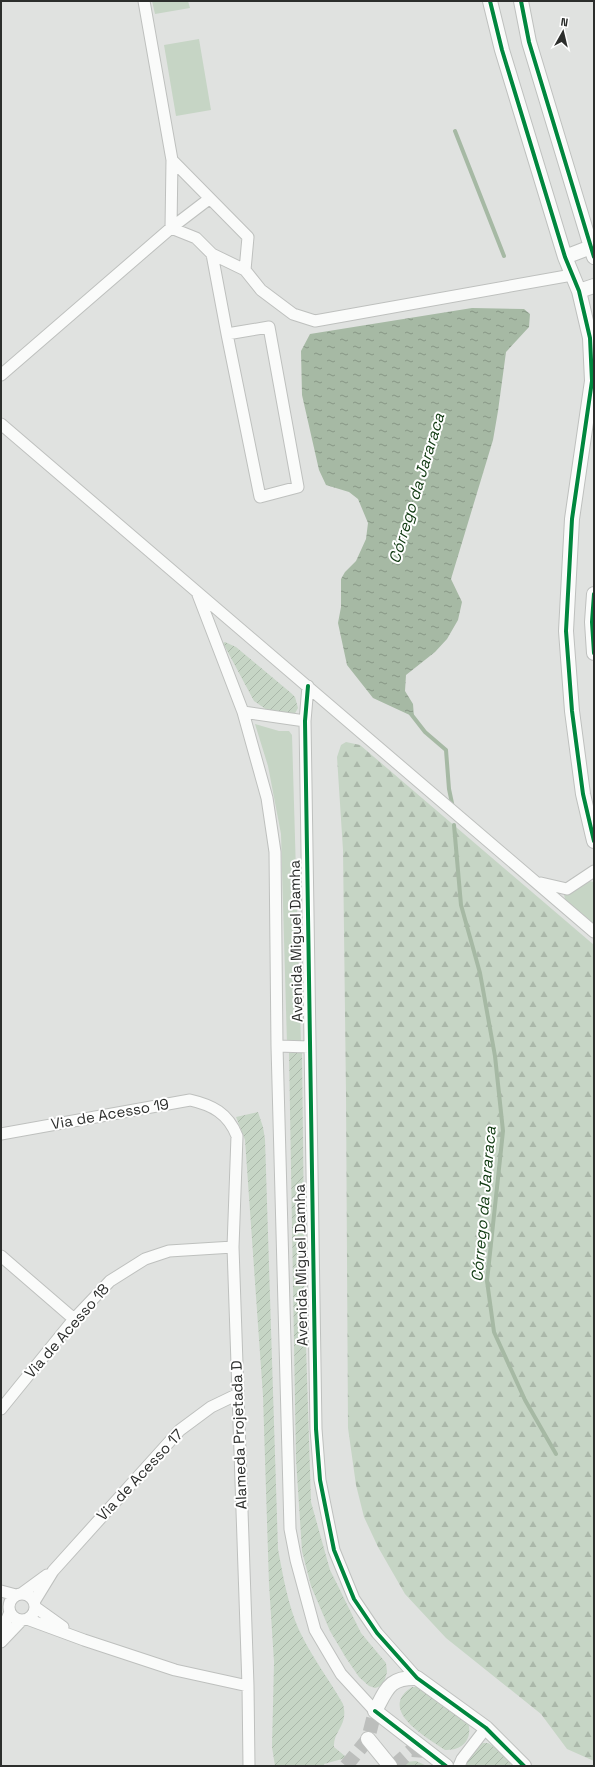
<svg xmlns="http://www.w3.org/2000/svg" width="595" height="1767" viewBox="0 0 595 1767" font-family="'Space Grotesk',sans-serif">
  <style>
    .forest { fill: url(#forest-firs) }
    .park { fill: #c6d5c5 }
    .garden { fill: url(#garden-furrows) }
    .water { fill: url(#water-ripples) }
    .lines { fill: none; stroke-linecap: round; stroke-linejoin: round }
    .stream { stroke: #a6b9a4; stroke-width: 4 }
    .tertiary-tunnel { stroke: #bcbebc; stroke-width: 14; stroke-dasharray: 14 7; stroke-linecap: butt }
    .minor-casing { stroke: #bec0be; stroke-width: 13 }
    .tertiary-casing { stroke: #bec0be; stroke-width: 16 }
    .minor { stroke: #fafbfa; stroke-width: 11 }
    .tertiary { stroke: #fafbfa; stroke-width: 14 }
    .cycleway-casing { stroke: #fff; stroke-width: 6 }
    .cycleway { stroke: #00873e; stroke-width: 4 }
    .labels { text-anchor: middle; stroke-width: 4; stroke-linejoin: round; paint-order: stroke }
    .street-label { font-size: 15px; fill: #2c2e2c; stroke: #fff }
    .water-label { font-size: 16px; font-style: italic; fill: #0f3910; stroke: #fff }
  </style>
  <defs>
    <pattern id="forest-firs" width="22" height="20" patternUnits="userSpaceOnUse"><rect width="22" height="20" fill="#c6d5c5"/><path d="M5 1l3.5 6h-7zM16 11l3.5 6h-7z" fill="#aab7a9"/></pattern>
    <pattern id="garden-furrows" width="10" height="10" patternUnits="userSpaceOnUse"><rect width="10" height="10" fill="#c6d5c5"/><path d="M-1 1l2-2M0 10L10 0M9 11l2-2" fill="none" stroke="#aab7a9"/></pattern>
    <pattern id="water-ripples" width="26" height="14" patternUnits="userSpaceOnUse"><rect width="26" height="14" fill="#a6b9a4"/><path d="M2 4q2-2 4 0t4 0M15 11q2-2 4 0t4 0" fill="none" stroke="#879786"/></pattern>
  </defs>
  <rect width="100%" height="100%" fill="#e0e2e0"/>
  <path class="forest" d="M346 742 360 745 594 945V1761L567 1749 541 1714 446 1638 405 1594 378 1547 364 1517 356 1485 348 1428 346 1094 343 850 337 757 341 745Z"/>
  <path class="park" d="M152 1H188L190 8 155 14Z
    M199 39 211 110 176 116 164 45Z
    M255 724 279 731H289L292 735 301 1044H287L281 834 268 766Z
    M579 879 594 882V929L566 902 564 895 566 890Z"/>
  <path class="garden" d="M225 642 236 647 291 693 295 697 298 708 294 715 267 710 254 701 223 643Z
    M289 1053H302L305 1315 311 1502 330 1570 339 1588 361 1633 386 1663 387 1672 385 1679 381 1686 375 1688 369 1686 359 1677 346 1658 330 1631 311 1586 302 1551 296 1459Z
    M258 1112 263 1127 265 1139 278 1549C283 1576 288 1605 299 1630 311 1656 329 1679 343 1704 349 1726 333 1730 334 1747L351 1761 349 1764 342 1759 324 1764V1766H275L272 1747 274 1662 269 1584 263 1396 245 1140 236 1117Z
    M412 1687H419L468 1722C473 1739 463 1751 445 1750 428 1738 376 1710 412 1687Z
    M483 1743H488L508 1756 511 1766H467V1762L477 1745Z
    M416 1761 427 1766H400L406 1762Z"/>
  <path class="water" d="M472 308 524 309 530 314 529 327 506 352 498 411 493 440 451 579 462 602 458 620 447 639 435 652 406 675 405 691 413 704 414 717 373 698 347 665 338 623 341 607V579L345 572 356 561 366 539 368 523 358 499 349 492 326 485 319 470 302 395 301 351 310 334Z"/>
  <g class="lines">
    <path class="stream" d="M455 131 504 256
      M411 714 425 732 446 750 449 789 453 808
      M454 825 461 905 480 973 495 1056 503 1131 487 1281 494 1332 525 1400 556 1454"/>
    <path class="tertiary-tunnel" d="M346 1766 368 1739 375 1711
      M394 1766 412 1750 426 1751"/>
    <defs>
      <path id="minor" d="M144 1 172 160 171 228
        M172 160 248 237 245 270 261 290 293 314 315 321 572 275
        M171 228 196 238 212 254 245 270
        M212 254 227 334 260 497 298 487 269 327 227 334
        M1 375 171 228 209 199
        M1 424 594 932
        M197 592 243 712 267 798 275 852 277 1046 290 1529 296 1560 315 1630 341 1674 375 1711
        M308 686 305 721 316 1429 320 1480 334 1550 354 1599 377 1633 417 1678
        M243 712 305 721
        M541 883 567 889 594 871
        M277 1046 310 1047
        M1 1134 190 1100C212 1105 228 1113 237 1136L233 1247 248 1686 249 1766
        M1 1256 74 1319
        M1 1409 74 1319 110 1281 145 1259 169 1251 233 1247
        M1 1591 16 1595
        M21 1594 47 1575
        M9 1607a13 13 0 1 1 26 0a13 13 0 1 1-26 0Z
        M34 1602 53 1571 180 1430 211 1407 238 1394
        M35 1607 63 1627
        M27 1619 84 1640 175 1670 248 1686
        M1 1633 10 1612
        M1 1642 22 1620
        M459 1766 462 1759 486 1728"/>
      <path id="tertiary" d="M490 1 502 50 565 257 579 291 590 338 592 381 572 519 566 631 572 711 583 794 594 841
        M521 1 529 42 594 257
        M565 257 591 247
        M579 291 594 286
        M594 594 592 622 594 653
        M368 1739 390 1766
        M446 1766 375 1711C387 1689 389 1677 417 1678L486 1728 524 1766"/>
    </defs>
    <use href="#minor" class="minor-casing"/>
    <use href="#tertiary" class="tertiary-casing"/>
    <use href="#minor" class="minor"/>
    <use href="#tertiary" class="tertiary"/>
    <defs>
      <path id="cycleway" d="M490 1 502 50 565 257 579 291 590 338 592 381 572 519 566 631 572 711 583 794 594 841
        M521 1 529 42 594 257
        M594 594 592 622 594 653
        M308 686 305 721 316 1429 320 1480 334 1550 354 1599 377 1633 417 1678 486 1728 524 1766
        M375 1711 446 1766"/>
    </defs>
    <use href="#cycleway" class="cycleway-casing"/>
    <use href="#cycleway" class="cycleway"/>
  </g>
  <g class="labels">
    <g class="street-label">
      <text transform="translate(296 941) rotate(-91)" y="5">Avenida Miguel Damha</text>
      <text transform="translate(110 1114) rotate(-10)" y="5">Via de Acesso 19</text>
      <text transform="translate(301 1265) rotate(-91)" y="5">Avenida Miguel Damha</text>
      <text transform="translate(67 1331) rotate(-49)" y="5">Via de Acesso 18</text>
      <text transform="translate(239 1435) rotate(-92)" y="5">Alameda Projetada D</text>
      <text transform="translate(140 1475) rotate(-47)" y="5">Via de Acesso 17</text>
    </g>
    <g class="water-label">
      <text transform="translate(416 488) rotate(-73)" y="6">Córrego da Jararaca</text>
      <text transform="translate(483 1204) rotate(-85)" y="6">Córrego da Jararaca</text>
    </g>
  </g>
  <rect width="595" height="1767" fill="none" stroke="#2c2e2c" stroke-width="4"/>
  <g transform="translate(563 32) rotate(8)" stroke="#ffffff" stroke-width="3" paint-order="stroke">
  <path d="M0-3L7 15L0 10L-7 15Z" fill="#2c2e2c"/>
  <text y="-6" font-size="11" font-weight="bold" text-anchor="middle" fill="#2c2e2c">N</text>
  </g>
</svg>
